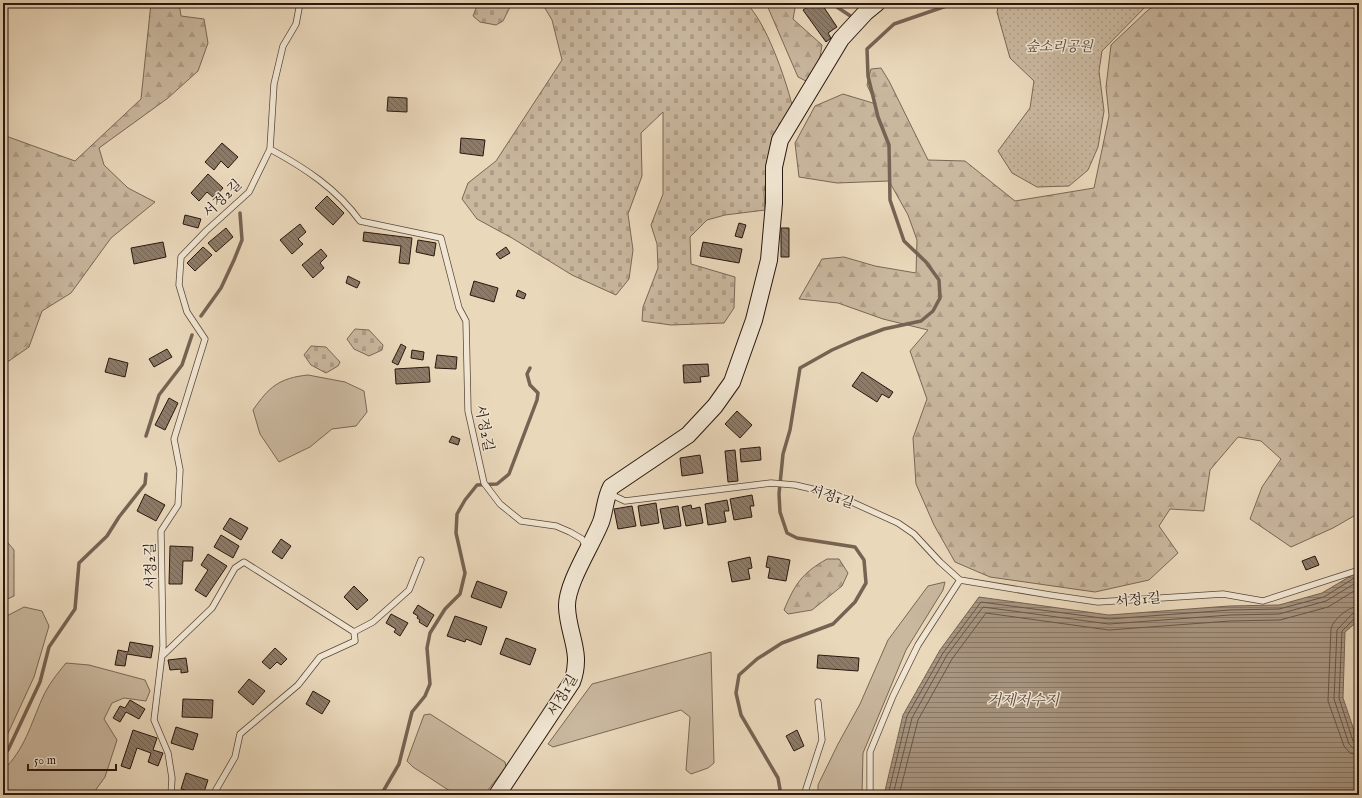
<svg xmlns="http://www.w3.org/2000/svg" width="1362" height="798" viewBox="0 0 1362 798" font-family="'IM FELL English','Noto Serif KR',serif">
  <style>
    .grass { fill: #c9b79e; stroke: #796756 }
    .forest { fill: url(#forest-firs); stroke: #796756 }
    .cemetery { fill: url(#cemetery-stones); stroke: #796756 }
    .park { fill: url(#park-dots); stroke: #796756 }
    .water { fill: url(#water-rules); stroke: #756353 }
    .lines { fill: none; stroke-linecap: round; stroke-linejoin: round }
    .shore { stroke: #685648; stroke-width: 1 }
    .stream { stroke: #756353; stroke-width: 3.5 }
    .building { fill: url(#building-back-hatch); stroke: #29170f }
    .lane-casing { stroke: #59473a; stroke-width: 7 }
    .secondary-casing { stroke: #29170f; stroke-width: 18 }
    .lane { stroke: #f1e6d3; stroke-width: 5.5 }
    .secondary { stroke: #f1e6d3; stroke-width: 16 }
    .labels { text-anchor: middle; stroke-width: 3; stroke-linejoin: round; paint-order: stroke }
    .park-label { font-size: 14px; font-style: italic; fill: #59473a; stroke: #f1e6d3 }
    .street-label { font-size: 14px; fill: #29170f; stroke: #f1e6d3 }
    .water-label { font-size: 15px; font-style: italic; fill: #5c4a3d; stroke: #f1e6d3 }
  </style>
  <defs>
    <pattern id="forest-firs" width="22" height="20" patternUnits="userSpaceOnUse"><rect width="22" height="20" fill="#c9b79e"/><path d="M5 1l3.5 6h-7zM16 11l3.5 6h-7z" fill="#ad9d87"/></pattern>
    <pattern id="cemetery-stones" width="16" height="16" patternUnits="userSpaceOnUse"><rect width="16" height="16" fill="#c9b79e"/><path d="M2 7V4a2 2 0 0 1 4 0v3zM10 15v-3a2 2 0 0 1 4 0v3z" fill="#ad9d87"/></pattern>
    <pattern id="park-dots" width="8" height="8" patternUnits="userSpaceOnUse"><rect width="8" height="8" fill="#c9b79e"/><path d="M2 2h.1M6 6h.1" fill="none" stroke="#ad9d87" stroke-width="1.8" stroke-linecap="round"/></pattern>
    <pattern id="water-rules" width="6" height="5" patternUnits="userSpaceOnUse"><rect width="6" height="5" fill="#a89681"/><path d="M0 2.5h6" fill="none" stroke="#897968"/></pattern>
    <pattern id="building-back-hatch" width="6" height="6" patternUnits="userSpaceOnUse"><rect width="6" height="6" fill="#8d7b68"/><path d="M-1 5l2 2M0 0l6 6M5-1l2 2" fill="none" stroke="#736454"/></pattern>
  </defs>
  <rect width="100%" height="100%" fill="#ead8bb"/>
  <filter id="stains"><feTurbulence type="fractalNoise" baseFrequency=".005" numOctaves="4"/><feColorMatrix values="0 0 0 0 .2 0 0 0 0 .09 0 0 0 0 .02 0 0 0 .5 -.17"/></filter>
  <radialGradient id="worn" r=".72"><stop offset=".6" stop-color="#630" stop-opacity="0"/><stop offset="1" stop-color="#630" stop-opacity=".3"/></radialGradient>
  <path class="grass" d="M308 375 345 382 364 391 367 412 356 426 332 429 310 447 279 462 260 434 253 410C269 387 279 378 308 375Z
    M945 582 943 590 906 650 863 753 862 795H818V785L838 744 860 704 888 640 928 586Z
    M24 607 42 611 49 626 34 677 3 744V618Z
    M711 652 714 763 708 768 691 774 686 770 690 717 681 710 553 747 548 744 592 684Z
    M66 663 89 665 145 680 150 691 146 701 124 698 112 703 104 719 117 740 105 777 92 795H3V770C24 751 31 724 42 699 48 685 57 674 66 663Z
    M430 714 505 762 506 767 484 795H456L413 767 407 761 424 715Z"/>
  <path class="forest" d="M151 3H179L181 16 204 19 208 43 198 71 168 98 99 148 104 165 128 188 155 202 111 238 71 293 42 311 29 347 3 365V135L75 161 141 99Z
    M766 3H796L793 19 822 45 819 63 806 81 798 77Z
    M1158 3H1359V513L1333 528 1291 547 1250 519 1262 487 1281 459 1261 441 1238 437 1210 470 1204 511 1170 509 1159 526 1178 553 1149 580 1095 592 990 577 955 562 934 525 916 484 913 438 927 399 910 351 928 330 883 319 838 303 799 299 822 259 844 257 875 266 916 273 917 240 908 215 889 181 837 183 799 177 795 143 815 106 843 94 876 104 867 85 871 69 881 68 889 81 928 160 965 161 1015 201 1094 188 1109 116 1106 87 1111 45 1147 11Z
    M3 537 14 550V596L3 601Z
    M827 559H839L848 573 842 586 812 610 788 614 784 610C795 584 802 573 827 559Z"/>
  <path class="cemetery" d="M478 3H512L503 21 496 25 480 22 473 16Z
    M542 3H746C766 22 785 77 792 105L774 138 764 192 765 210 725 215 707 220 690 237 691 264 735 277 734 308 724 323 671 325 642 321 643 307 658 268 657 244 651 225 663 194V112L641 133 642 176 628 214 633 250 629 279 616 295 572 275 512 238 477 219 462 199 468 183 496 161 562 60 552 20Z
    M355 329 369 330 383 345 382 350 369 356 354 349 347 339Z
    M311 346 326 347 340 362 338 366 326 373 311 365 304 355Z"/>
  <path class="park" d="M999 3H1149L1102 51 1099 71 1104 111 1098 147 1088 170 1069 186 1037 187 1012 173 998 151 1030 108 1034 81 1010 58 997 12Z"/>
  <path class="water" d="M1359 571V620L1345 632 1343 698 1359 745V795H884L903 715 940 650 979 597 1109 615 1229 606 1279 605 1322 593Z"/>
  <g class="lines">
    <path class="shore" d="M1359 606C1348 607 1335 618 1331 628L1328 701 1344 746 1350 753 1359 755
      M1359 612 1352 614 1337 630 1334 699 1349 744 1353 748 1359 749
      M1359 617 1355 618 1342 631 1339 698 1353 741 1359 744
      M888 795 907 716 943 653 981 602 1109 619 1230 610 1279 609 1324 597 1359 575
      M893 795 912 718 947 655 983 607 1109 624 1230 615 1279 614 1326 601 1359 581
      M899 795 918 720 952 659 986 613 1109 630 1230 621 1280 620 1328 607 1359 588"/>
    <path class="stream" d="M831 3 852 17
      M201 316 221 288 234 260 242 240 240 213
      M146 436 159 395 182 365 192 335
      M3 756 8 750 40 682 49 647 75 609 79 563 107 536 119 517 145 484 146 474
      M381 795 399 764 412 712 425 696 430 684 427 648 430 633 445 609 460 594 465 573 456 533 457 514 465 500 477 485 497 484 509 474 537 400 538 393 530 385 527 374 530 368
      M781 795 778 778 741 715 736 693 739 675 757 659 782 643 833 624 855 602 866 583 864 560 855 547 797 538 787 533 780 512 779 494 783 454 790 430 800 368 832 350 857 339 884 329 921 321 933 311 940 298 939 280 926 262 904 241 890 200 889 145 878 117 868 76 867 49 894 24 955 3"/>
  </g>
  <path class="building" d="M813 3H821L837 27 828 33 831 38 826 42 803 10Z
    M388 97 407 98V112L387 111Z
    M461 138 485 140 483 156 460 153Z
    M222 143 238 157 228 168 221 161 214 170 205 162Z
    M208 174 223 188 214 198 207 192 199 201 191 193Z
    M327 196 344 213 333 225 315 208Z
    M185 215 201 219 198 228 183 224Z
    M739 223 746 225 742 238 735 236Z
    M300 224 306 232 298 239 303 244 292 254 280 240Z
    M226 228 233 237 216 252 208 243Z
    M781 228H789V257H781Z
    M364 232 412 238 409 264 399 263 401 246 363 241Z
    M418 240 436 243 434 256 416 252Z
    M163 242 166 257 134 264 131 248Z
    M703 242 742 249 739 263 700 256Z
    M203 247 212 255 195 271 187 263Z
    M506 247 510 253 500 259 496 254Z
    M321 249 327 256 320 263 324 268 313 278 302 265Z
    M348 276 360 282 357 288 346 283Z
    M474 281 498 288 494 302 470 295Z
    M518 290 526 294 524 299 516 296Z
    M401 344 406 347 398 365 392 362Z
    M167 349 172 357 154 367 149 359Z
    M412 350 424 352 423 360 411 358Z
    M437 355 457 357 456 369 435 368Z
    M109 358 128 363 125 377 105 372Z
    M708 364 709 376 700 377 701 382 684 383 683 365Z
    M429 367 430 382 396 384 395 369Z
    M862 372 893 392 889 398 882 394 877 402 852 386Z
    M169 398 178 403 165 430 155 425Z
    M737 411 752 425 740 438 725 424Z
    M452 436 460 439 458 445 449 442Z
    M760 447 761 460 741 462 740 449Z
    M735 450 738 481 728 482 725 451Z
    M700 455 703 473 682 476 680 458Z
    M145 494 165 505 156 521 137 511Z
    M752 495 754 506H750L752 517 734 520 730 499Z
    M727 500 729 511H724L726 522 708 525 705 504Z
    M656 503 659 523 641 526 638 506Z
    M691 505 692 509 700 507 703 523 686 526 682 507Z
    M632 506 636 526 618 529 614 509Z
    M678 506 681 526 664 529 660 509Z
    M230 518 248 528 241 540 223 529Z
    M221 535 239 546 233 558 214 547Z
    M281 539 291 546 282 559 272 552Z
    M170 546 193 547 192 561H183L182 584H169Z
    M208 554 227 566 206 597 195 590 208 570 201 565Z
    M768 556 790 560 786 581 768 578 770 568 766 567Z
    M1315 556 1319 565 1306 570 1302 561Z
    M750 557 752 568 748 569 750 579 732 582 728 562Z
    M477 581 507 592 501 608 471 597Z
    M354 586 368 600 357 610 344 597Z
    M418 605 434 615 427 627 419 622 420 620 417 618 418 616 413 613Z
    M391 614 408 623 400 636 394 632 396 629 386 623Z
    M455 616 487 627 481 645 466 639 465 642 447 636Z
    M506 638 536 649 530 665 500 654Z
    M130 642 153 646 151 658 127 654 125 666 115 665 118 650 128 652Z
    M275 648 287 659 281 665 277 662 270 669 262 662Z
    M818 655 859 658 858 671 817 668Z
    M186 658 188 672 181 673V669L170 670 168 660Z
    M249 679 265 691 253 705 238 692Z
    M313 691 330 701 322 714 306 704Z
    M183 699 213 700 212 718 182 717Z
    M130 700 145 709 139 719 126 712 120 722 113 718 120 706 125 708Z
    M176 727 198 734 193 750 171 743Z
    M133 730 157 738 153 750 163 753 158 766 148 762 151 753 137 748 130 769 121 766Z
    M797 730 804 746 794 751 786 736Z
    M186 773 208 780 203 795 181 789Z"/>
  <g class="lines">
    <defs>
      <path id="lane" d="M270 149 274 84 283 46 296 24 300 3
        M610 494 625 501 771 483 795 485 834 494 898 523 914 534 940 562 960 580 1050 595 1098 602 1223 594 1263 601 1359 570
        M354 632 373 622 409 590 421 560
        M162 656 212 608 235 568 244 562 354 632 355 641 320 657 298 685 240 734 235 757 213 795
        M171 795 172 778 168 753 154 720 163 646 161 531 178 505 180 470 174 439 205 339 187 312 179 285 181 257 206 231 249 192 270 149C305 168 337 189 360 221L441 238 459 308 466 321 468 411 484 483 500 504 521 521 556 526 570 532 582 539 586 547
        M806 795V789L822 740 818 702
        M870 795V752L893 696 918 645 960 580"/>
      <path id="secondary" d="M497 795 572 682C583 653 568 635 567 607 566 584 592 545 601 522 605 511 605 498 611 487L688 435 715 406 732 382 754 320 769 260 774 203V167L780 140 841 39 866 12 877 3"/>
    </defs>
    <use href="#lane" class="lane-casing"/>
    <use href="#secondary" class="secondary-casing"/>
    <use href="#lane" class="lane"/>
    <use href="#secondary" class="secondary"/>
  </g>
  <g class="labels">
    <g class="park-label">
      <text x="1059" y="51">숲소리공원</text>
    </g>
    <g class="street-label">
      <text transform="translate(222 198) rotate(-44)" y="5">서정2길</text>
      <text transform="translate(485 428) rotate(79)" y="5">서정2길</text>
      <text transform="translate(832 496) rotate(18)" y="5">서정1길</text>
      <text transform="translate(150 566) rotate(-91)" y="5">서정2길</text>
      <text transform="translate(1138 599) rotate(-5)" y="5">서정1길</text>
      <text transform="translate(562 695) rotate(-60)" y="5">서정1길</text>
    </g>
    <g class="water-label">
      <text x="1023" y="705">거제저수지</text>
    </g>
  </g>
  <rect width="1362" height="798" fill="none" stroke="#ead8bb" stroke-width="16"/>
  <rect x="4" y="4" width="1354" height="790" fill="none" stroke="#29170f" stroke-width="2"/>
  <rect x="8" y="8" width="1346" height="782" fill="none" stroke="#29170f"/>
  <path d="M28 764v6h88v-6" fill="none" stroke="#29170f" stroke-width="2"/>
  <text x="34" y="764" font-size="12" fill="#29170f" stroke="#f1e6d3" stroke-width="3" paint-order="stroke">50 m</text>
  <rect width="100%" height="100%" filter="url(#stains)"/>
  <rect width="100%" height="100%" fill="url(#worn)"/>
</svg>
